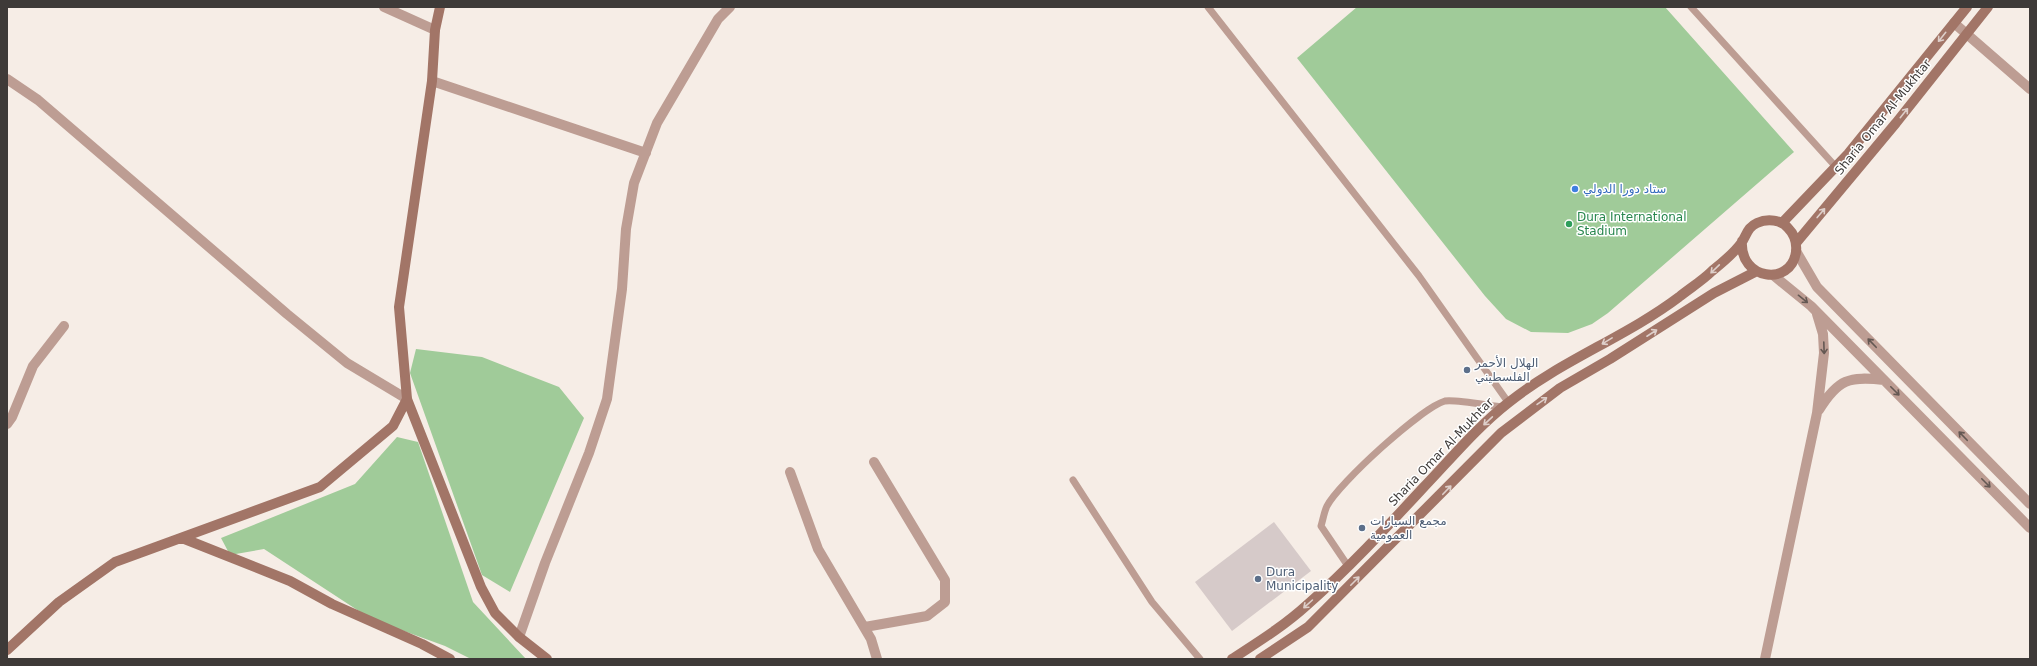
<svg xmlns="http://www.w3.org/2000/svg" width="2037" height="666" viewBox="0 0 2037 666" font-family="'DejaVu Sans','Noto Naskh Arabic',sans-serif">
  <style>
    .green { fill: #a0cb99 }
    .building { fill: #d6cac9 }
    .lines { fill: none; stroke-linecap: round; stroke-linejoin: round }
    .lane { stroke: #bd9d93; stroke-width: 7 }
    .street { stroke: #bd9d93; stroke-width: 10 }
    .secondary { stroke: #a27567; stroke-width: 10 }
    .oneway { stroke: #decfca }
    .oneway2 { stroke: #645853 }
    .shop-dot { fill: #3f7fe0; stroke: #fff; stroke-width: 1.5 }
    .leisure-dot { fill: #2e9e5b; stroke: #fff; stroke-width: 1.5 }
    .service-dot { fill: #5c6f8a; stroke: #fff; stroke-width: 1.5 }
    .labels { text-anchor: middle; stroke-width: 3; stroke-linejoin: round; paint-order: stroke }
    .street-label { font-size: 12px; fill: #3e3a38; stroke: #fff }
    .shop-label { font-size: 12px; fill: #366cbe; stroke: #fff; text-anchor: start }
    .leisure-label { font-size: 12px; fill: #27864d; stroke: #fff; text-anchor: start }
    .service-label { font-size: 12px; fill: #4e5e75; stroke: #fff; text-anchor: start }
  </style>
  <rect width="100%" height="100%" fill="#f6ede6"/>
  <path class="green" d="M1357 7H1665L1794 152 1608 313 1592 324 1568 333 1531 332 1506 319 1485 296 1297 58Z
    M416 349 482 357 559 387 584 418 510 592 482 575 410 373Z
    M397 437 418 442 473 602 526 659H471L445 646 371 619 264 549 230 555 221 538 355 484Z"/>
  <path class="building" d="M1274 522 1311 571 1232 631 1195 582Z"/>
  <g class="lines">
    <path class="lane" d="M1208 7 1419 276 1508 402
      M1691 7 1836 167
      M1073 480 1152 602 1200 659
      M1348 566 1321 526C1323 520 1324 512 1327 506 1339 483 1421 408 1445 401 1455 399 1491 406 1503 407"/>
    <path class="street" d="M384 7 435 30
      M1954 23 2030 89
      M7 79 38 100 287 314 347 363 407 399
      M432 81 646 153
      M1796 251 1817 287 2030 504
      M1773 275 1811 306 2030 528
      M1819 410C1838 379 1849 376 1884 380
      M7 424 12 417 33 366 64 326
      M790 472 818 549 871 639 877 659
      M865 627 927 616 945 602V580L874 462
      M519 637 545 563 589 453 607 399 622 289 626 229 634 183 657 123 718 19 730 7
      M1765 659 1817 413 1824 353 1823 334 1817 314"/>
    <path class="secondary" d="M440 7 435 30 432 81 399 307 407 399 481 587 495 613 519 637 547 659
      M1782 223 1848 154 1967 7
      M1796 243 1896 123 1988 7
      M182 538 290 581 332 604 422 644 450 659
      M7 650 59 602 115 562 320 487 393 426 407 399
      M1232 659C1258 642 1284 626 1307 605 1348 569 1385 529 1422 489 1450 460 1476 428 1508 403 1560 361 1626 337 1679 297 1690 288 1702 281 1712 271 1722 263 1735 252 1742 242 1747 234 1748 227 1757 223 1768 218 1781 220 1788 228 1794 234 1797 243 1796 252 1791 287 1739 280 1742 241
      M1260 659 1308 627 1501 433 1560 388 1610 359 1714 293 1755 272"/>
  </g>
  <defs><path id="oneway-shaft" d="M-6 0H5M1.5-3L5.5 0L1.5 3" fill="none" stroke-width="1.6" stroke-linecap="round" stroke-linejoin="round"/></defs>
  <g class="oneway">
    <use href="#oneway-shaft" transform="translate(1942 37) rotate(129)"/>
    <use href="#oneway-shaft" transform="translate(1904 113) rotate(-51)"/>
    <use href="#oneway-shaft" transform="translate(1821 213) rotate(-50)"/>
    <use href="#oneway-shaft" transform="translate(1715 269) rotate(136)"/>
    <use href="#oneway-shaft" transform="translate(1652 333) rotate(-33)"/>
    <use href="#oneway-shaft" transform="translate(1607 341) rotate(149)"/>
    <use href="#oneway-shaft" transform="translate(1542 401) rotate(-35)"/>
    <use href="#oneway-shaft" transform="translate(1488 421) rotate(137)"/>
    <use href="#oneway-shaft" transform="translate(1447 490) rotate(-46)"/>
    <use href="#oneway-shaft" transform="translate(1355 581) rotate(-45)"/>
    <use href="#oneway-shaft" transform="translate(1308 604) rotate(138)"/>
  </g>
  <g class="oneway2">
    <use href="#oneway-shaft" transform="translate(1803 299) rotate(39)"/>
    <use href="#oneway-shaft" transform="translate(1872 343) rotate(-134)"/>
    <use href="#oneway-shaft" transform="translate(1824 348) rotate(88)"/>
    <use href="#oneway-shaft" transform="translate(1895 391) rotate(45)"/>
    <use href="#oneway-shaft" transform="translate(1963 436) rotate(-134)"/>
    <use href="#oneway-shaft" transform="translate(1986 483) rotate(45)"/>
  </g>
  <circle class="shop-dot" cx="1575" cy="189" r="4"/>
  <circle class="leisure-dot" cx="1569" cy="224" r="4"/>
  <g class="service-dot">
    <circle cx="1467" cy="370" r="4"/>
    <circle cx="1362" cy="528" r="4"/>
    <circle cx="1258" cy="579" r="4"/>
  </g>
  <g class="labels">
    <g class="street-label">
      <text transform="translate(1883 117) rotate(-51)" y="4">Sharia Omar Al-Mukhtar</text>
      <text transform="translate(1441 452) rotate(-46)" y="4">Sharia Omar Al-Mukhtar</text>
    </g>
    <g class="shop-label">
      <text x="1583" y="193">ستاد دورا الدولي</text>
    </g>
    <g class="leisure-label">
      <text x="1577" y="221">Dura International<tspan x="1577" dy="14">Stadium</tspan></text>
    </g>
    <g class="service-label">
      <text x="1475" y="367">الهلال الأحمر<tspan x="1475" dy="14">الفلسطيني</tspan></text>
      <text x="1370" y="525">مجمع السيارات<tspan x="1370" dy="14">العمومية</tspan></text>
      <text x="1266" y="576">Dura<tspan x="1266" dy="14">Municipality</tspan></text>
    </g>
  </g>
  <rect width="2037" height="666" fill="none" stroke="#3e3a38" stroke-width="16"/>
</svg>
